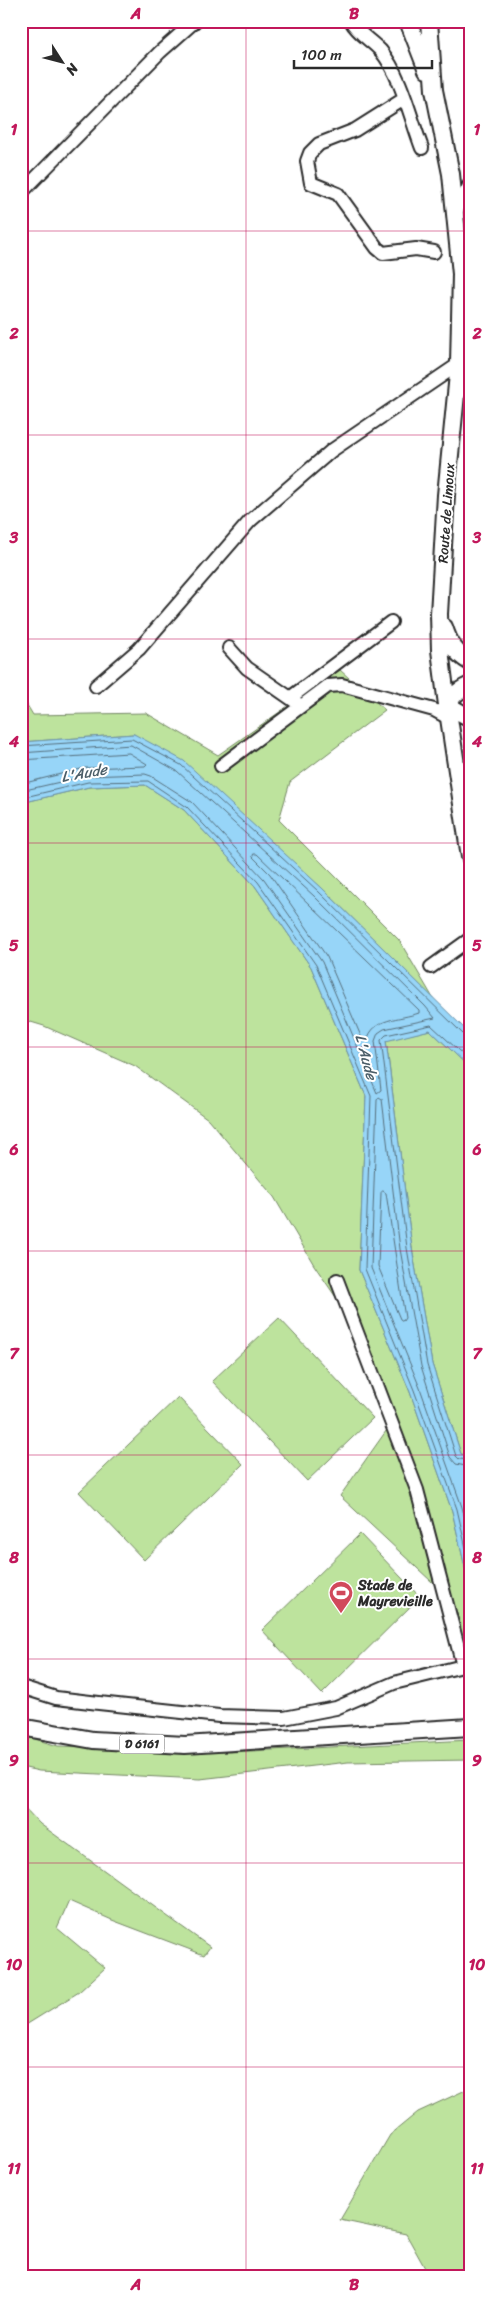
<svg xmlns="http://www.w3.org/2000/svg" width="491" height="2298" viewBox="0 0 491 2298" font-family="Sriracha,sans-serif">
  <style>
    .green { fill: #bde39d; stroke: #748764 }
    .water { fill: #97d5f8; stroke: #6c91a6 }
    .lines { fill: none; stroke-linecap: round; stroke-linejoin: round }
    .shore { stroke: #566f7d; stroke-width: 1 }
    .minor-casing { stroke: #2b2b2b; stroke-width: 16 }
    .major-casing { stroke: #2b2b2b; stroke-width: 20 }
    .minor { stroke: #fff; stroke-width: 12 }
    .major { stroke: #fff; stroke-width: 16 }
    .grid { fill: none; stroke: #c2185b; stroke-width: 1; stroke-opacity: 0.55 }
    .labels { text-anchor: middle; stroke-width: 4; stroke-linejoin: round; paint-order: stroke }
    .shield { fill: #fff; stroke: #6b6b6b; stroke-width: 1 }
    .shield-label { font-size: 12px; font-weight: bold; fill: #2b2b2b }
    .street-label { font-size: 14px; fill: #2b2b2b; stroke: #fff }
    .poi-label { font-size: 14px; font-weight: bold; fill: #2b2b2b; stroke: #fff; text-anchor: start }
    .water-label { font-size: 15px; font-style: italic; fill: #4b5e68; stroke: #fff }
    .neatline { fill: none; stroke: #c2185b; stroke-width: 2 }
    .grid-label { font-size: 16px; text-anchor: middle; font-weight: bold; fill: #c2185b }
  </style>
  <rect width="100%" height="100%" fill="#fff"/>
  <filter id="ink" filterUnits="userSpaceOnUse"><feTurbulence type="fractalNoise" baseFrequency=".02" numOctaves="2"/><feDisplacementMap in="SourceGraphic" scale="10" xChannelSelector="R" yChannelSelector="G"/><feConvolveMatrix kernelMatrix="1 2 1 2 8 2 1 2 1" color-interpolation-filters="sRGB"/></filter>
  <g filter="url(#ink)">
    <path class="green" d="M340 670 385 710 290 782 279 820 399 940 433 998 322 888 134 734 21 742V695L33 715 146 713 218 755Z
      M145 785 184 810 255 886 311 967 366 1096 359 1270 410 1392 452 1511 470 1589V1682L447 1596 340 1496 391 1424 371 1388 350 1318 314 1265 274 1197 208 1119 135 1066 44 1026 21 1019V803L89 787Z
      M430 1030 470 1068V1456L461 1454 432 1364 412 1248 386 1040Z
      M279 1318 373 1418 307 1481 212 1381Z
      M178 1397 243 1464 144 1560 79 1492Z
      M360 1534 420 1597 322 1694 262 1630Z
      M21 1735 58 1746 231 1752 470 1740V1760L348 1762 200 1779 39 1771 21 1767Z
      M21 1804 40 1824 210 1947 204 1955 112 1920 69 1901 57 1928 105 1968 79 1992 21 2028Z
      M470 2088V2277H430L406 2234 340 2220 390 2135 418 2112Z"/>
    <path class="water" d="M134 734 184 761 208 783 322 888 470 1034V1068L430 1030 386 1041 412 1248 432 1364 461 1454 470 1456V1589L452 1511 410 1392 359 1270 366 1096 311 967 255 886 184 810 145 785 89 787 21 803V742Z"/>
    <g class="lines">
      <path class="shore" d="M21 746 132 739 181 765 318 891 464 1035 470 1037
        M21 753 131 745 177 771 314 896 425 1006 435 1018 384 1029 378 1033 375 1041 381 1090 377 1093 322 962 264 879 192 802 151 776 145 774 86 776 21 791
        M21 760 129 753 147 764 145 766 85 768 21 784
        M21 798 88 782 148 781 187 807 258 882 316 965 371 1096 365 1269 414 1390 457 1509 470 1566
        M254 854H257L419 1010V1013C399 1020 373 1017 367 1041H363L327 957 270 874 253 857Z
        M470 1061 431 1025 386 1035 381 1040 407 1248 427 1365 456 1456 459 1459 470 1460
        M383 1191 386 1193 405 1318 403 1321 400 1319 378 1266 381 1193Z
        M470 1467 456 1464 450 1457 421 1366 400 1249 382 1099 379 1097 377 1100 371 1268 420 1388 462 1507 470 1538"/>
      <defs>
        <path id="minor" d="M351 21C358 34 371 40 381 51 402 77 410 117 422 148
          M404 99 355 130 319 144 310 153 307 161 311 183 338 194 377 248 383 253 416 249 434 252
          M21 193 160 52 195 21
          M455 214 470 184
          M229 648 247 668 296 702
          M96 686 139 649 250 521 331 451 459 364
          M290 698 391 622
          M221 766 328 686 342 685 434 710 445 716
          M431 967 470 939
          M21 1687 56 1698 99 1703 219 1716 284 1718 336 1708 394 1683 463 1666 417 1490 337 1280"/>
        <path id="major" d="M408 21 427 70
          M429 21 434 90 451 174 461 274 459 364 446 495 439 614 440 650 447 705 470 857
          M444 627C449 643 455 653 470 662
          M447 705 470 718
          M446 711C448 698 459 690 470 685
          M21 1727 93 1740 185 1745 470 1727"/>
      </defs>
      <use href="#minor" class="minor-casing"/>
      <use href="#major" class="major-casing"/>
      <use href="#minor" class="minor"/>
      <use href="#major" class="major"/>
    </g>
  </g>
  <path class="grid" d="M246 21V2277M21 231H470M21 435H470M21 639H470M21 843H470M21 1047H470M21 1251H470M21 1455H470M21 1659H470M21 1863H470M21 2067H470"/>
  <defs>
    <symbol id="stadium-pin" viewBox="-11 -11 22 30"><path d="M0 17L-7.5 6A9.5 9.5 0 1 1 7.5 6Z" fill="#d1495b" stroke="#fff"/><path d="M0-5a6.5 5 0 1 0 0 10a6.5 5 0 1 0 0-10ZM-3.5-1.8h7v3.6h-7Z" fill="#fff"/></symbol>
  </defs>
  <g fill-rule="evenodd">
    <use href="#stadium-pin" x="327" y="1579" width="28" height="38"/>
  </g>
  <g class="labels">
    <rect class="shield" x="119.5" y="1734.5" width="45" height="19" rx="4"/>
    <g class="shield-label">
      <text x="142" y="1748">D 6161</text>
    </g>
    <g class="street-label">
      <text transform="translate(446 513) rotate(-86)" y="5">Route de Limoux</text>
    </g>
    <g class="poi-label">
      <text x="358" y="1590">Stade de<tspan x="358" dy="16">Mayrevieille</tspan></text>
    </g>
    <g class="water-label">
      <text transform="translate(84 773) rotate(-10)" y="5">L'Aude</text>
      <text transform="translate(366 1057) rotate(75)" y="5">L'Aude</text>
    </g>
  </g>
  <rect width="491" height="2298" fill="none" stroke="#fff" stroke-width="55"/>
  <g transform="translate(62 62) rotate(126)" stroke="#ffffff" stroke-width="4" paint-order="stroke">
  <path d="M0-4L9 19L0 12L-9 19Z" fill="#2b2b2b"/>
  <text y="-8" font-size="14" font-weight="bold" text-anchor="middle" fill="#2b2b2b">N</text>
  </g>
  <path d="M294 60v8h138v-8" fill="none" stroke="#2b2b2b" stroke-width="2.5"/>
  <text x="301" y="60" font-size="15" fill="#2b2b2b" stroke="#ffffff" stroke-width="4" paint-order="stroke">100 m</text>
  <rect x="28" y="28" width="436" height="2242" class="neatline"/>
  <g class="grid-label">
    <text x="136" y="19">A</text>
    <text x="354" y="19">B</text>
    <text x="14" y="135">1</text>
    <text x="477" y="135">1</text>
    <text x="14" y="339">2</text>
    <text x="477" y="339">2</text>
    <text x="14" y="543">3</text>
    <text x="477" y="543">3</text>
    <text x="14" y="747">4</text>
    <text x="477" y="747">4</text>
    <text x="14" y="951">5</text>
    <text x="477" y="951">5</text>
    <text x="14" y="1155">6</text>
    <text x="477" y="1155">6</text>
    <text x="14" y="1359">7</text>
    <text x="477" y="1359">7</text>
    <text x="14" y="1563">8</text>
    <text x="477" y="1563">8</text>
    <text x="14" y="1766">9</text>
    <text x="477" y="1766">9</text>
    <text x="14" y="1970">10</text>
    <text x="477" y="1970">10</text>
    <text x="14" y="2174">11</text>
    <text x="477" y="2174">11</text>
    <text x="136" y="2290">A</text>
    <text x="354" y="2290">B</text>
  </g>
</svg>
